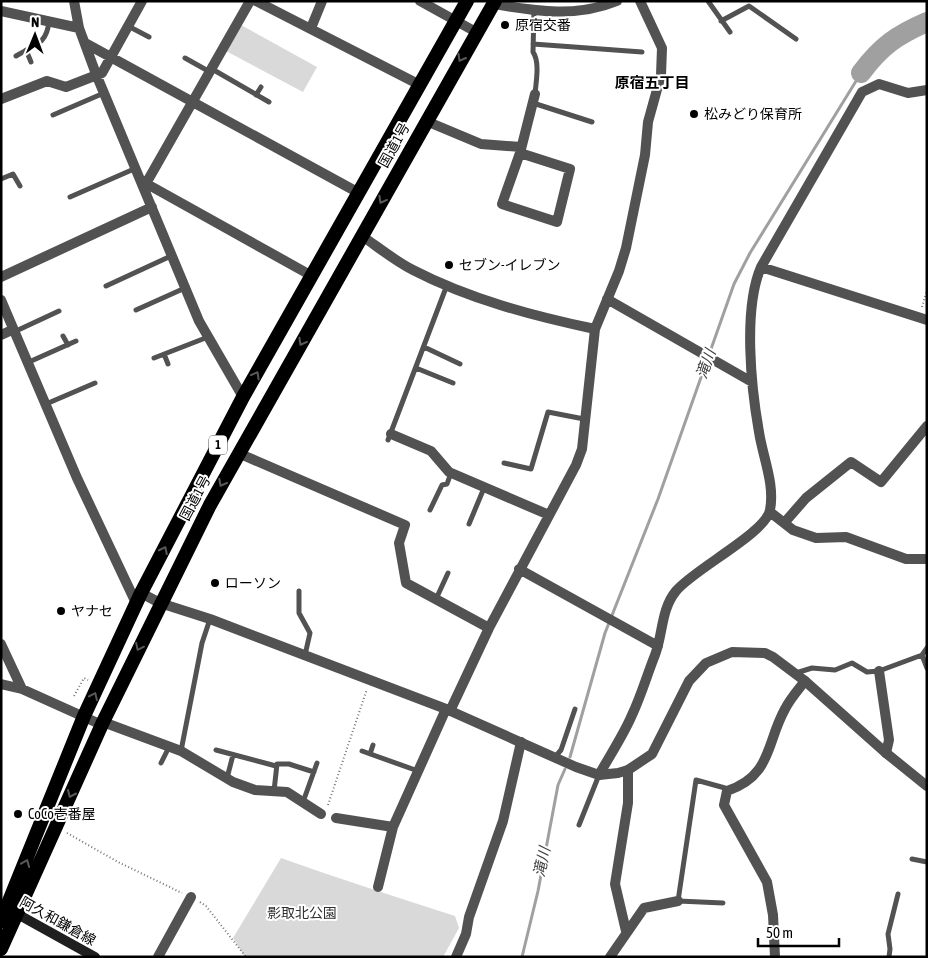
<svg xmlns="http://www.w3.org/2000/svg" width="928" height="958" viewBox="0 0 928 958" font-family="'Asap Condensed','Noto Sans JP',sans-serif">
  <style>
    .green { fill: #d9d9d9 }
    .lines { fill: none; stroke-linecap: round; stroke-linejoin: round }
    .stream { stroke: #a0a0a0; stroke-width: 3 }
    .river { stroke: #a0a0a0; stroke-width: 20 }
    .path { stroke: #747474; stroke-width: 2; stroke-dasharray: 1 2.5; stroke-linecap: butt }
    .service { stroke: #525252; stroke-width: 5 }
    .minor { stroke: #525252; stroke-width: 10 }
    .tertiary { stroke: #525252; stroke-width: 10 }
    .secondary { stroke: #1f1f1f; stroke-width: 10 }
    .trunk { stroke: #000; stroke-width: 14 }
    .oneway { stroke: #595959 }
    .poi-dot { fill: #000; stroke: #fff; stroke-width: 2 }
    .labels { text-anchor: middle; stroke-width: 4; stroke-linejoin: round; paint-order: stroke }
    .shield { fill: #fff; stroke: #4c4c4c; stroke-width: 1 }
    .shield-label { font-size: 12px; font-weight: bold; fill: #000 }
    .poi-label { font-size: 14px; fill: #000; stroke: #fff; text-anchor: start }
    .street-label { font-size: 14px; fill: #000; stroke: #fff }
    .park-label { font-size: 14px; fill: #303030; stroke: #fff }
    .neighbourhood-label { font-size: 15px; font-weight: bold; fill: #000; stroke: #fff }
    .water-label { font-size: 15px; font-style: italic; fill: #414141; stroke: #fff }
  </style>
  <rect width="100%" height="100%" fill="#fff"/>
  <path class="green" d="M241 25 317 67 303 92 226 51Z
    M281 858C339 879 397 897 455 916L459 928 443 957H245L233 938Z"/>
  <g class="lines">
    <path class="stream" d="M570 757 605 633 658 499 734 284 750 253 861 73
      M522 957 538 891 558 785 565 769"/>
    <path class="river" d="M861 73C881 46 897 35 927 22"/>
    <path class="path" d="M922 307 927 290
      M74 696 84 678 88 680
      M328 805 367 689
      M67 833 118 862 182 893
      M200 902 206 906 246 957"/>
    <path class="service" d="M708 1 730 32
      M534 10 533 52C540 62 536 82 535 94
      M721 21 749 6 796 39
      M128 26 149 37
      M533 44 642 52
      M26 50 31 62
      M16 56C35 45 47 44 49 21
      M185 58 210 72
      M212 69 269 102
      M256 95 261 87
      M533 103 592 122
      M53 115 104 93
      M1 179 13 174 20 186
      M70 197 134 169
      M106 286 171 256
      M136 310 185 288
      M16 331 59 311
      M63 336 68 345
      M424 347 460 364
      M164 354 168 364
      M154 358 208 337
      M29 362 76 341
      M416 368 453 383
      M46 404 95 383
      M388 440 447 285
      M504 463 531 469 548 412 584 419
      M430 510 442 485 447 484 451 473
      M469 524 484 488
      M299 591V613L310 633 305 655
      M436 599 448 573
      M922 655 927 668
      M796 673 812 668 835 670 852 663 867 672 879 671 922 655 927 648
      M216 750 276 766
      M181 751 202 643 210 619
      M362 751 418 771
      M370 754 373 745
      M555 757 561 750 575 709
      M161 763 169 747
      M227 778 233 755
      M274 791 277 764H289L314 772
      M303 802 317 763
      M579 825 599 775
      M912 859 927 862
      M723 903 678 901 696 780 725 788 727 791
      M889 957 890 949 888 934 898 894"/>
    <path class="minor" d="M74 1 79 28 96 74 199 321 243 397
      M256 1 420 85
      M420 1 476 32
      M493 4C536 11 576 18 617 1
      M1 11 79 28
      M311 28 322 1
      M85 43 359 193
      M1 99 47 81 66 87 102 73 142 1
      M426 121 481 144 521 147
      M520 153 570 169 557 222 502 204 520 153 535 94
      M147 184 312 276
      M144 187 250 1
      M362 236C378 247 395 261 413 270 469 299 533 316 595 329
      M761 267 927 320
      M1 277 152 207
      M607 299 752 382
      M1 300 77 478 136 603
      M1 335 12 330
      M391 434 431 451 449 472 549 515
      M238 453 405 525 399 543 406 583 489 628
      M770 512 793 530 816 538 846 537 906 559H927
      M785 522 806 498 851 462 881 482 927 426
      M519 569 658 646
      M1 644 22 689
      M879 671 889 740 886 753
      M1 684 22 689 102 725
      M450 711 489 628 576 465 582 449 595 329 619 271 626 248 645 155 648 122 661 75 662 48 640 1
      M103 722 181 751 233 782 255 790 287 792 321 814
      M599 775C610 755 623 736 632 715 641 696 647 675 655 655 663 634 661 609 676 591 694 569 766 533 770 510 775 484 763 458 759 432 751 387 743 309 761 267L862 92 879 84 908 93 927 90
      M336 818 393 827
      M378 887 393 827 446 709
      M626 931 615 884 628 803V770
      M158 957 191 897
      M456 957 466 934 469 917 503 821 521 742
      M610 957 644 908 678 901
      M775 957 773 915 767 882 724 805 727 791C772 776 766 743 785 709 790 699 798 690 805 681"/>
    <path class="tertiary" d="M141 593 160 603 210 619 446 709 576 767 599 775 618 773 628 770 652 754 689 681 706 663 732 652 765 653 773 657 805 681 886 753 927 786"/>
    <path class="secondary" d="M12 911 95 957"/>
    <path class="trunk" d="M1 921 84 716 141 593 243 397 467 1
      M1 949 103 722 210 505 495 1"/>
  </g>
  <defs><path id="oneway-chevron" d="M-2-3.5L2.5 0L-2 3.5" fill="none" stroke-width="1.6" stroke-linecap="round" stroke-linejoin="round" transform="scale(1.25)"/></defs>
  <g class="oneway">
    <use href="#oneway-chevron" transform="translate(461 58) rotate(120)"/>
    <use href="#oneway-chevron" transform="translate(382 200) rotate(119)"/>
    <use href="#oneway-chevron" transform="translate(302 342) rotate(119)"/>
    <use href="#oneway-chevron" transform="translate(256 375) rotate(-61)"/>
    <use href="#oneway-chevron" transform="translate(222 483) rotate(118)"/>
    <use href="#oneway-chevron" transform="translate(164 550) rotate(-63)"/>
    <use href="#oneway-chevron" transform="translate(139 647) rotate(116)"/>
    <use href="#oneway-chevron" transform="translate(94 696) rotate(-65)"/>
    <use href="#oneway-chevron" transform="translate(71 794) rotate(114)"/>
    <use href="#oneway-chevron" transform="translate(26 863) rotate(-68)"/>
  </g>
  <g class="poi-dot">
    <circle cx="505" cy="25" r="5"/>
    <circle cx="694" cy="114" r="5"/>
    <circle cx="449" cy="265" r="5"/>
    <circle cx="215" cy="583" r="5"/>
    <circle cx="61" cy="611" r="5"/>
    <circle cx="18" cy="814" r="5"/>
  </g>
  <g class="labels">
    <rect class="shield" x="209" y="435.5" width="18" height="19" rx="4"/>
    <g class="shield-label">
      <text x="218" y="449">1</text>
    </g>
    <g class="poi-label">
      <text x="515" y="30">原宿交番</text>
      <text x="704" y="119">松みどり保育所</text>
      <text x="459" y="270">セブン-イレブン</text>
      <text x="225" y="588">ローソン</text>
      <text x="71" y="616">ヤナセ</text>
      <text x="28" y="819">CoCo壱番屋</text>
    </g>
    <g class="street-label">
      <text transform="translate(394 145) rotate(-61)" y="5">国道1号</text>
      <text transform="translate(195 498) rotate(-62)" y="5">国道1号</text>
      <text transform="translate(58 921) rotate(29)" y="5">阿久和鎌倉線</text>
    </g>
    <g class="park-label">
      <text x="302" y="918">影取北公園</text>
    </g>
    <g class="neighbourhood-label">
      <text x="652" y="88">原宿五丁目</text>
    </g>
    <g class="water-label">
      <text transform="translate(706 364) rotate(-71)" y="5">滝川</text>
      <text transform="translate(542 862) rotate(-78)" y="5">滝川</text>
    </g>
  </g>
  <rect width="928" height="958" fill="none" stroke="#000000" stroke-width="5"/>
  <g transform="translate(35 35) rotate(1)" stroke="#ffffff" stroke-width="4" paint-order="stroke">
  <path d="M0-4L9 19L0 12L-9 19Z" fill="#000000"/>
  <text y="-8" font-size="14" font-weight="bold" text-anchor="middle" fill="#000000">N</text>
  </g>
  <path d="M758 938v8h81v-8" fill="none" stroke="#000000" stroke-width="2.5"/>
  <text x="766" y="938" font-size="15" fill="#000000" stroke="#ffffff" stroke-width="4" paint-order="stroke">50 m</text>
</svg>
